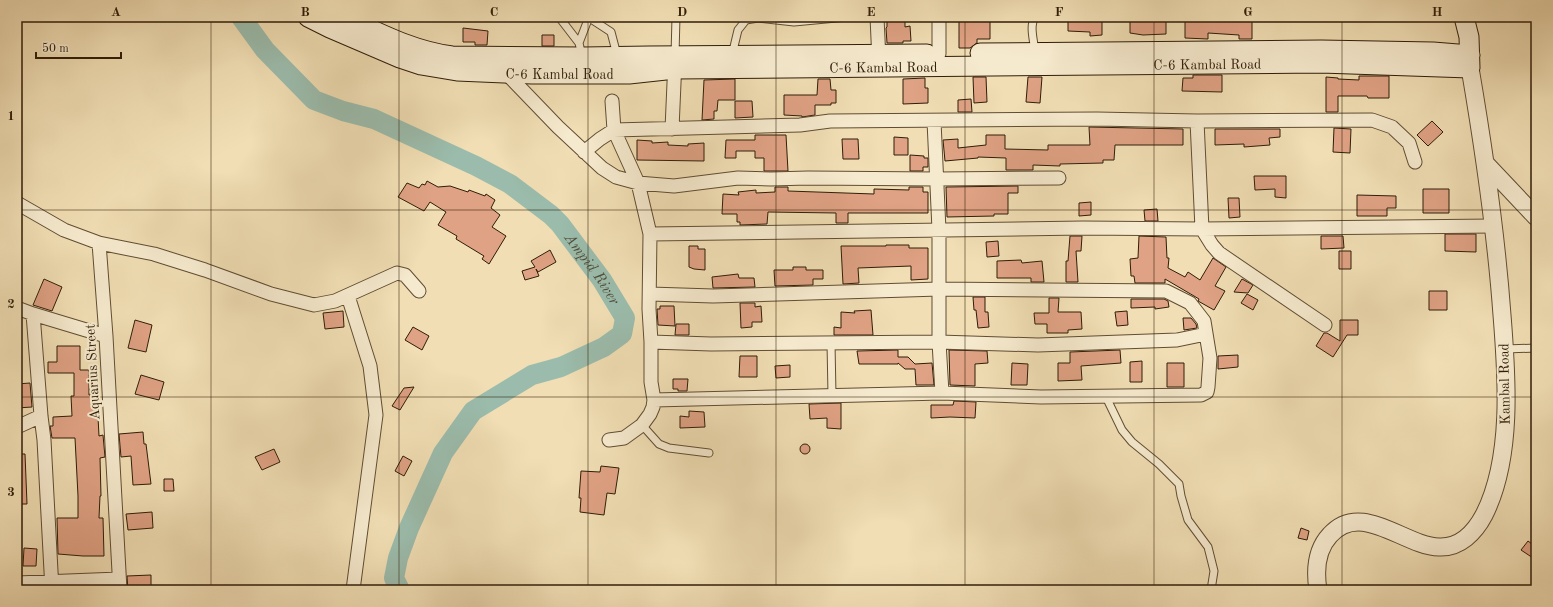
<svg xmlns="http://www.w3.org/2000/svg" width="1553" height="607" viewBox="0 0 1553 607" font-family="'Old Standard TT',serif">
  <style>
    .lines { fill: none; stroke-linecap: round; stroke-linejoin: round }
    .river { stroke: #9bbcac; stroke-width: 20 }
    .building { fill: #dfa284; stroke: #2f1d08 }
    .service-casing { stroke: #604d33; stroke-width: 9 }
    .minor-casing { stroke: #604d33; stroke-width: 15 }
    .tertiary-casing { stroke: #604d33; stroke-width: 19 }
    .secondary-casing { stroke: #2f1d08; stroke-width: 21 }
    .service { stroke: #f6eace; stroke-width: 7 }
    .minor { stroke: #f6eace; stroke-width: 13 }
    .tertiary { stroke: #f6eace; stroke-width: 17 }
    .secondary { stroke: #f6eace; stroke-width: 19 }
    .grid { fill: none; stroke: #2f1d08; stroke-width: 1; stroke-opacity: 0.55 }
    .labels { text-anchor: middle; stroke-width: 4; stroke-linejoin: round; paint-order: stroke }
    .street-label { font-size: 14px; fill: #2f1d08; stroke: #f6eace }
    .water-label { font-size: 15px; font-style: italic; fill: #4f4d39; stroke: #f6eace }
    .neatline { fill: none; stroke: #2f1d08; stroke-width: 1.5 }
    .grid-label { font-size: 13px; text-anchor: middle; font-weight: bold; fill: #2f1d08 }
  </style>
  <rect width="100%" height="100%" fill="#f1deb4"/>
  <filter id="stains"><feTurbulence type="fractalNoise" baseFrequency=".005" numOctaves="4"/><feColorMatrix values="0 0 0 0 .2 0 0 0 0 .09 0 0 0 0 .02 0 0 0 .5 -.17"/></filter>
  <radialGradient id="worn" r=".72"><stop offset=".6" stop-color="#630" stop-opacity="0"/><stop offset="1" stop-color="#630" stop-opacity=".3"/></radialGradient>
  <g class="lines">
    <path class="river" id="s1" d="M241 17 265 50 314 100 343 111 374 119 476 166 510 184 551 215 560 224 602 280 625 318 622 334 604 347 561 367 532 375 473 411 443 453 409 528 398 558 394 578 400 590"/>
  </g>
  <path class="building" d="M887 17H905V27L910 26 911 41H903V43H887L886 28 887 27Z
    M959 17H990V39H977V43L970 48H959Z
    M1068 17H1102V35L1090 36V32L1068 31Z
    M1142 17 1166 18V34L1143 35 1130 33V18L1142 19Z
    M1239 17H1252V39H1239V35L1208 33V39L1185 38V19L1212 20V18H1239Z
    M463 28 488 31 487 45H475V42H463Z
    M542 35H554V46H542Z
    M1193 75H1222V92L1182 91 1183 78H1193Z
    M1359 76H1389V98H1368L1367 96H1338V112H1326V77L1338 78V79L1359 80Z
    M973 77H986L987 102 974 103Z
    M1028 77H1042L1040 103 1026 102Z
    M925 78V88H928V103L903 104V79Z
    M735 79V100H718L717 111H714V119L702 120 704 80Z
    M818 79H830L831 90H836V103H831V105H815V115L802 117V116L784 115V95H817Z
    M971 99 972 112H958V100Z
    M735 101H752L753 117 735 118Z
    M1432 121 1443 132 1428 146 1417 135Z
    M1089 127 1183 129V145H1115L1114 160H1103V163L1060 164V166L1033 165V170H1006V158L978 157V158L945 161 943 140 958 139V148L986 145V135H1005V149L1048 150V145H1090Z
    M1334 128 1351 129 1350 153 1333 152Z
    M1215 129H1280V137L1269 138 1270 145 1244 147V144L1215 145Z
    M755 135H786L788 171H764V158H755V151H736V158H725L726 140H755Z
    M894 137 908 138V155H894Z
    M842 139H858L859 159H843Z
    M637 140 652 141V143L668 142V145L688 146V144L704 143V161L637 160Z
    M910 155 924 156V158H928V167H923V171H910Z
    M1254 176H1286V198L1275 197V189L1255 190Z
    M427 181 438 187 450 186 468 192 469 190 485 196 486 194 495 200 491 208 500 215 492 227 506 236 489 264 482 259 484 256 456 239 457 236 438 225 446 212 430 202 424 211 398 197 407 183 419 188 422 184 425 185Z
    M1018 186V193H1008V214H994V216L947 217 946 187Z
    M775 187H788V191L874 194V189L909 190V187H923V192H928V213H848V223H836V213L768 212 767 224 740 225V222H737V214H722L723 194 739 195 738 192 756 190V193L775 192Z
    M1423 189H1449V213H1423Z
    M1357 195 1396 196V208H1387V216H1357Z
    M1228 198H1239L1240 217 1229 218Z
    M1091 202V215L1079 216V203Z
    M1157 209 1158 221H1145L1144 210Z
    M1445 234H1476V252L1445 251Z
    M1070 236H1082L1081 251H1076L1078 282H1066V261H1068Z
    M1139 236 1166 237 1167 258H1169L1168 268 1185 277 1188 272 1200 280 1213 258 1226 267 1215 286 1225 291 1214 310 1198 301 1199 299 1194 296 1165 279V283H1135L1134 276H1131L1130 259 1138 258Z
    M1321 236H1343L1344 248 1321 249Z
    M998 241 999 256 987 257 986 242Z
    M886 245H909V248H928V279L911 280V266L858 268 859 283 843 284 841 246H886Z
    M689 246H698V249H705V270L694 269 689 267Z
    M550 250 556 262 538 272 536 269 539 276 525 280 522 271 535 267 531 261Z
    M1339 251H1351V269H1339Z
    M1021 260 1022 263 1042 261 1044 282H1031V278H997V261Z
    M793 267H806V270H823V279H813V285L775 286 774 270H793Z
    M738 274 739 278H754L755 287 713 288 712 277Z
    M44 279 62 287 52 311 33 305Z
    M1242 279 1253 285 1248 293 1234 292Z
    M1429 291H1447V310H1429Z
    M1247 294 1258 300 1253 310 1241 303Z
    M973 297H985V312H988L989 327 978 328 976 310H974Z
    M1049 298H1059L1058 312H1081L1082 329 1068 330V333H1047V324H1035L1034 313H1049Z
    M1131 299H1164L1168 301 1169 307 1155 309V307L1131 308Z
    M740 303H755V307L761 306 762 322H752V327L741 328Z
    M660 306H674L675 326 658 325 657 309H660Z
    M871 310 873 335H834V327L841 328V312L855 313 854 311Z
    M343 311 344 327 325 329 323 313Z
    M1127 311 1128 325 1117 326 1115 312Z
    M1183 318H1191L1196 324 1197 328 1184 330Z
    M135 320 152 325 146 352 128 348Z
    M1340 320H1358V335H1347L1333 357 1316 346 1324 333H1327L1340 341Z
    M676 324H689V335H675Z
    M413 327 429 336 422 350 405 340Z
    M57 346H80V370H89V395H95L96 417H98L99 436 103 435 105 457 100 458 101 496H100L99 518H103L104 556H83L58 554 57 518H78V496L75 438H52L50 426H53V417L72 416 71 396H74V373H48V362H57Z
    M898 350V357H908L915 364 932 363 934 385H916L915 369H905L898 363V364H859L857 351Z
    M949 350 987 351 988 363 975 364V386L950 385Z
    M1120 350 1121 363 1081 366 1082 380 1058 381V363H1070V352Z
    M1238 355V367L1218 369V356Z
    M740 356H757V377H739Z
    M1142 361V382H1130V362Z
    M1012 363 1028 364 1027 385H1011Z
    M1167 363H1184V387H1167Z
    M790 365V377L776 378 775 366Z
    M141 375 164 382 159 400 135 394Z
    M673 379H688L687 391H678V389H673Z
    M30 383 32 407 17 408V384Z
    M414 387 400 410 392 406 404 388Z
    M954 401 976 402 975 418 950 417 931 418V405H953Z
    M841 403V429L827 428V418L810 419 809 404Z
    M689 411 704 412 705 427 680 428V416L689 417Z
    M143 432 144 444H146L151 484 133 485 131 456 121 457 119 434Z
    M800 449a5 5 0 1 1 10 0a5 5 0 1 1-10 0Z
    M274 449 280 462 262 470 255 457Z
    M17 454H25L27 504H17Z
    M403 456 412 461 404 476 395 471Z
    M601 466 619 468 615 494 607 493 604 515 580 512 581 498H579L581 471 600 472Z
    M164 479H173L174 491H164Z
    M152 512 153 528 128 530 126 514Z
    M1301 528 1309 531 1307 540 1298 538Z
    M1528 541 1536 547V560L1521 550Z
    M24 548 37 549 36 566H23Z
    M151 575V590H128L127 576Z"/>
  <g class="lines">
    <defs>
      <path id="service" d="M559 17 579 43 582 56
        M588 17 611 32 617 55
        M1035 17C1029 26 1034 41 1035 52
        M579 43 589 17
        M675 55 676 17
        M732 55 738 30 746 20 758 18 794 22 847 17
        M831 343 832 395
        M1505 349 1536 348
        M1106 397 1122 430 1132 442 1159 464 1179 484 1181 496 1188 520 1208 547 1214 571 1211 590
        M642 425 659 444 669 448 709 453"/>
      <path id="minor" d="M877 17 879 61
        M939 54V17
        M505 72 558 127 602 168 616 177 638 183 674 186 738 178 771 179 808 178 937 179 1059 178
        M934 121 939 230V342L942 393
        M1197 121 1202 229 1212 245 1219 253 1325 325
        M672 129 675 60
        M584 152 600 139 614 130 612 101
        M17 203 64 230 99 243 106 336 120 590
        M650 234 1083 228 1202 229 1494 226
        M99 243 154 254 205 270 271 294 314 305 335 301 397 273 405 275 419 291
        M650 294 713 296 939 289 1166 291 1190 303 1204 321 1210 358 1208 387 1207 392 1201 395 1041 397 942 393 654 400
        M348 296 370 366 376 415 353 590
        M17 308 33 314 106 336
        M33 314 41 416 44 440 52 590
        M651 342 711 344 939 342 1038 345 1177 340 1206 334
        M17 427 41 416
        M609 440 624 438 642 425 650 414 653 407 654 400 651 382V342L649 309 650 234 638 183 614 130 800 125 830 121 1097 119 1197 121 1372 120 1392 127 1409 143 1415 162
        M17 583 119 579"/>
      <path id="tertiary" d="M1486 164 1536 217
        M1318 590C1315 571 1316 550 1330 535 1361 500 1404 546 1439 547 1460 548 1475 532 1484 515 1513 458 1507 377 1502 315 1496 232 1484 150 1470 68"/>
      <g id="secondary">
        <path id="s2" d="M308 17 330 28 400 58 421 65 457 71 532 74H629L675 69 1321 63 1470 68 1469 37 1464 17"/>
        <path d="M344 17C379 33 413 51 452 56L583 57 649 56 927 54"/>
        <path d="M980 53 1321 50 1433 52 1470 55"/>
      </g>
    </defs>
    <use href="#service" class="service-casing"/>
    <use href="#minor" class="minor-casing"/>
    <use href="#tertiary" class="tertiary-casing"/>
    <use href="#secondary" class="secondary-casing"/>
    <use href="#service" class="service"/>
    <use href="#minor" class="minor"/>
    <use href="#tertiary" class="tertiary"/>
    <use href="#secondary" class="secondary"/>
  </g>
  <path class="grid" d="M211 17V590M399 17V590M588 17V590M776 17V590M965 17V590M1154 17V590M1342 17V590M17 210H1536M17 397H1536"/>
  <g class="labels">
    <g class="street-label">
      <text dy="5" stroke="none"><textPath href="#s2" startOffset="910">C-6 Kambal Road</textPath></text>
      <text dy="5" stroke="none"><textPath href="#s2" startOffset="586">C-6 Kambal Road</textPath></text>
      <text dy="5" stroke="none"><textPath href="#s2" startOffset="262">C-6 Kambal Road</textPath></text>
      <text transform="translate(92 372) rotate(-93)" y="5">Aquarius Street</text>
      <text transform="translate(1504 384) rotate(-91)" y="5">Kambal Road</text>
    </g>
    <g class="water-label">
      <text dy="5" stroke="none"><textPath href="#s1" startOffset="444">Ampid River</textPath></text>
    </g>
  </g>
  <rect width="1553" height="607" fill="none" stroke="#f1deb4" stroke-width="44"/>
  <path d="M36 52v6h85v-6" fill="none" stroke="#2f1d08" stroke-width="2"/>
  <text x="42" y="52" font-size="12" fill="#2f1d08" stroke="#f6eace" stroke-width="3" paint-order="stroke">50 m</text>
  <rect x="22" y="22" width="1509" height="563" class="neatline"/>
  <g class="grid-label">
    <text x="116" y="16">A</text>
    <text x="305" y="16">B</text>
    <text x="494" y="16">C</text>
    <text x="682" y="16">D</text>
    <text x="871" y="16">E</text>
    <text x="1059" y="16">F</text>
    <text x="1248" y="16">G</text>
    <text x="1437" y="16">H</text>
    <text x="11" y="120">1</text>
    <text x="11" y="308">2</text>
    <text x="11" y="496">3</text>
  </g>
  <rect width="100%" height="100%" filter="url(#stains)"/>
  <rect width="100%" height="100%" fill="url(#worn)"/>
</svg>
